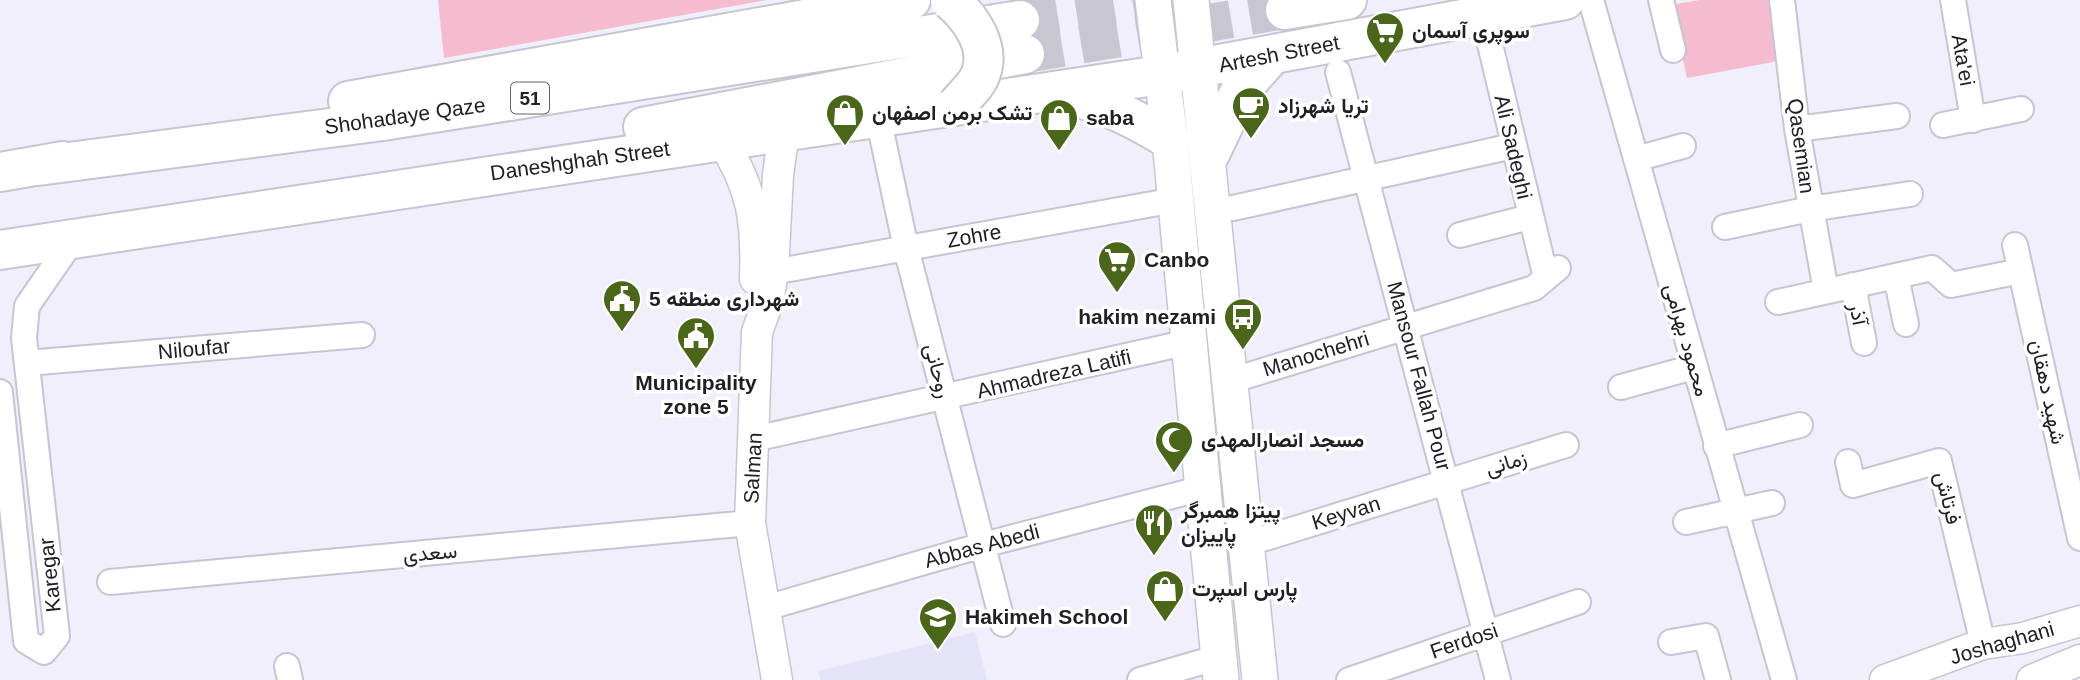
<svg xmlns="http://www.w3.org/2000/svg" width="2080" height="680" viewBox="0 0 2080 680" font-family="Helvetica,Vazirmatn,sans-serif">
  <style>
    .built { fill: #e5e3f7 }
    .green { fill: #f4bcce }
    .lines { fill: none; stroke-linecap: round; stroke-linejoin: round }
    .primary-tunnel { stroke: #c7c6d1; stroke-width: 38; stroke-dasharray: 38 19; stroke-linecap: butt }
    .minor-casing { stroke: #c6c5d1; stroke-width: 28 }
    .tertiary-casing { stroke: #c6c5d1; stroke-width: 33 }
    .secondary-casing { stroke: #c6c5d1; stroke-width: 38 }
    .primary-casing { stroke: #c6c5d1; stroke-width: 42 }
    .minor { stroke: #fff; stroke-width: 24 }
    .tertiary { stroke: #fff; stroke-width: 30 }
    .secondary { stroke: #fff; stroke-width: 35 }
    .primary { stroke: #fff; stroke-width: 38 }
    .primary-bridge-casing { stroke: #c6c5d1; stroke-width: 42; stroke-linecap: butt }
    .primary-bridge { stroke: #fff; stroke-width: 38 }
    .labels { text-anchor: middle; stroke-width: 7; stroke-linejoin: round; paint-order: stroke }
    .shield { fill: #fff; stroke: #646466; stroke-width: 2 }
    .shield-label { font-size: 19px; font-weight: bold; fill: #212125 }
    .poi-label { font-size: 21px; font-weight: bold; fill: #212125; stroke: #fff; text-anchor: start }
    .street-label { font-size: 21px; fill: #212125; stroke: #fff }
  </style>
  <rect width="100%" height="100%" fill="#f1effc"/>
  <path class="built" d="M975 632 987 680H820L818 671Z"/>
  <path class="green" d="M438 0H767L444 58Z
    M1699 0H1776L1784 60 1687 78 1671 5Z"/>
  <g class="lines">
    <path class="primary-tunnel" d="M1020 20 1144 0
      M1025 54 1285 10"/>
    <defs>
      <path id="minor" d="M1591 0 1784 680
        M1661 0 1673 50
        M1782 0 1797 129 1826 291
        M1953 0 1973 120
        M1483 15 1546 278
        M1338 72 1498 680
        M878 117 906 248 1003 624
        M1943 125 2021 109
        M1797 129 1897 116
        M1636 159 1683 146
        M1233 208 1513 146
        M1725 227 1810 209 1910 194
        M1460 235 1529 217
        M2015 245 2080 538
        M773 272 1175 200
        M1896 276 1906 324
        M1853 285 1864 343
        M1778 302 1932 268 1951 285 2021 271
        M27 363 362 335
        M1230 381 1534 288 1558 268
        M1621 387 1694 367
        M0 392 26 641 44 652 57 636 24 338 27 306 74 238
        M754 439 1189 342
        M1716 446 1800 425
        M1848 462 1853 485 1939 461 1983 644
        M1686 522 1772 503
        M1246 544 1566 445
        M110 582 750 523
        M762 609 983 545 1203 488
        M1671 642 1706 636 1718 680
        M287 666 290 680
        M1140 680 1219 657
        M1349 680 1578 602"/>
      <path id="tertiary" d="M721 140C753 187 757 223 755 279
        M777 680 750 523 757 332 768 302 773 272 778 175 784 131
        M1885 680 1983 644 2023 638 2080 621
        M2032 680 2080 660"/>
      <path id="secondary" d="M1153 0 1170 140 1221 680
        M1191 0 1260 680"/>
      <path id="primary" d="M1285 10 1347 0
        M1065 95C1105 103 1136 119 1170 140
        M348 101 911 0
        M643 127 1025 54
        M1209 156 1240 91 1272 55
        M38 166 383 121 1020 20
        M0 172 63 161
        M0 250 1160 75 1565 0"/>
    </defs>
    <use href="#minor" class="minor-casing"/>
    <use href="#tertiary" class="tertiary-casing"/>
    <use href="#secondary" class="secondary-casing"/>
    <use href="#primary" class="primary-casing"/>
    <use href="#minor" class="minor"/>
    <use href="#tertiary" class="tertiary"/>
    <use href="#secondary" class="secondary"/>
    <use href="#primary" class="primary"/>
    <defs>
      <path id="primary-bridge" d="M950 0C969 16 991 45 981 73 978 84 964 96 957 105"/>
    </defs>
    <use href="#primary-bridge" class="primary-bridge-casing"/>
    <use href="#primary-bridge" class="primary-bridge"/>
  </g>
  <defs>
    <symbol id="supermarket-pin" viewBox="-11 -11 22 30"><path d="M0 17L-7.5 6A9.5 9.5 0 1 1 7.5 6Z" fill="#4a6618" stroke="#fff"/><path d="M-6-5.5h2.5l.6 2H6L4.5 2H-2.5L-4.4-4H-6ZM-1.5 3.2a1.3 1.3 0 1 0 .1 0ZM3 3.2a1.3 1.3 0 1 0 .1 0Z" fill="#fff"/></symbol>
    <symbol id="cafe-pin" viewBox="-11 -11 22 30"><path d="M0 17L-7.5 6A9.5 9.5 0 1 1 7.5 6Z" fill="#4a6618" stroke="#fff"/><path d="M-5.5-4.5H6V0H3Q3 3.5 0 3.5H-2.5Q-5.5 3.5-5.5 0ZM3-3.2v2h1.7v-2ZM-6 4.5H4V6H-6Z" fill="#fff"/></symbol>
    <symbol id="shop-pin" viewBox="-11 -11 22 30"><path d="M0 17L-7.5 6A9.5 9.5 0 1 1 7.5 6Z" fill="#4a6618" stroke="#fff"/><path d="M-5-2.5h2.3a2.7 3.5 0 0 1 5.4 0H5L5.5 6h-11ZM-1.5-2.5h3a1.5 2.3 0 0 0-3 0Z" fill="#fff"/></symbol>
    <symbol id="civic-pin" viewBox="-11 -11 22 30"><path d="M0 17L-7.5 6A9.5 9.5 0 1 1 7.5 6Z" fill="#4a6618" stroke="#fff"/><path d="M-.6-6.5H3V-4.5H.6V-3L4-1V1h2V6H-6V1h2V-1L-.6-3ZM-1.2 2.5V6h2.4V2.5Z" fill="#fff"/></symbol>
    <symbol id="bus-pin" viewBox="-11 -11 22 30"><path d="M0 17L-7.5 6A9.5 9.5 0 1 1 7.5 6Z" fill="#4a6618" stroke="#fff"/><path d="M-5-6H5V4H4V6H2V4H-2V6H-4V4H-5ZM-3.5-4V0h7V-4ZM-3.5 1.2v1.5H-2V1.2ZM2 1.2v1.5H3.5V1.2Z" fill="#fff"/></symbol>
    <symbol id="mosque-pin" viewBox="-11 -11 22 30"><path d="M0 17L-7.5 6A9.5 9.5 0 1 1 7.5 6Z" fill="#4a6618" stroke="#fff"/><path d="M3.5-4.9A6 6 0 1 0 3.5 4.9A5 5 0 1 1 3.5-4.9Z" fill="#fff"/></symbol>
    <symbol id="restaurant-pin" viewBox="-11 -11 22 30"><path d="M0 17L-7.5 6A9.5 9.5 0 1 1 7.5 6Z" fill="#4a6618" stroke="#fff"/><path d="M-5-6h1v4h1v-4h1v4h1v-4h1v5L-1.5 .5V6h-2V.5L-5-1ZM5-6V6H3V1.5H1.5Q1.5-4 5-6Z" fill="#fff"/></symbol>
    <symbol id="school-pin" viewBox="-11 -11 22 30"><path d="M0 17L-7.5 6A9.5 9.5 0 1 1 7.5 6Z" fill="#4a6618" stroke="#fff"/><path d="M0-5L7-2L0 1L-7-2ZM-4 1L0 2.5L4 1V4Q0 6-4 4Z" fill="#fff"/></symbol>
  </defs>
  <g fill-rule="evenodd">
    <use href="#supermarket-pin" x="1363" y="9" width="44" height="60"/>
    <use href="#cafe-pin" x="1229" y="84" width="44" height="60"/>
    <use href="#shop-pin" x="823" y="91" width="44" height="60"/>
    <use href="#shop-pin" x="1037" y="96" width="44" height="60"/>
    <use href="#supermarket-pin" x="1095" y="238" width="44" height="60"/>
    <use href="#civic-pin" x="600" y="277" width="44" height="60"/>
    <use href="#bus-pin" x="1221" y="295" width="44" height="60"/>
    <use href="#civic-pin" x="674" y="314" width="44" height="60"/>
    <use href="#mosque-pin" x="1152" y="418" width="44" height="60"/>
    <use href="#restaurant-pin" x="1132" y="501" width="44" height="60"/>
    <use href="#shop-pin" x="1143" y="567" width="44" height="60"/>
    <use href="#school-pin" x="916" y="595" width="44" height="60"/>
  </g>
  <g class="labels">
    <rect class="shield" x="511" y="82.5" width="38" height="31" rx="5"/>
    <g class="shield-label">
      <text x="530" y="105">51</text>
    </g>
    <g class="poi-label">
      <text x="1412" y="38">سوپری آسمان</text>
      <text x="1278" y="113">تریا شهرزاد</text>
      <text x="872" y="120">تشک برمن اصفهان</text>
      <text x="1086" y="125">saba</text>
      <text x="1144" y="267">Canbo</text>
      <text x="649" y="306">شهرداری منطقه 5</text>
      <text x="1216" y="324" text-anchor="end">hakim nezami</text>
      <text x="696" y="390" text-anchor="middle">Municipality<tspan x="696" dy="24">zone 5</tspan></text>
      <text x="1201" y="447">مسجد انصارالمهدی</text>
      <text x="1181" y="518">پیتزا همبرگر<tspan x="1181" dy="24">پاییزان</tspan></text>
      <text x="1192" y="596">پارس اسپرت</text>
      <text x="965" y="624">Hakimeh School</text>
    </g>
    <g class="street-label">
      <text transform="translate(1279 54) rotate(-11)" y="7">Artesh Street</text>
      <text transform="translate(1963 60) rotate(80)" y="7">Ata'ei</text>
      <text transform="translate(405 116) rotate(-8)" y="7">Shohadaye Qaze</text>
      <text transform="translate(1801 146) rotate(82)" y="7">Qasemian</text>
      <text transform="translate(1513 147) rotate(77)" y="7">Ali Sadeghi</text>
      <text transform="translate(580 161) rotate(-8)" y="7">Daneshghah Street</text>
      <text transform="translate(974 236) rotate(-10)" y="7">Zohre</text>
      <text transform="translate(1858 314) rotate(79)" y="7">آذر</text>
      <text transform="translate(1687 340) rotate(74)" y="7">محمود بهرامی</text>
      <text transform="translate(194 349) rotate(-5)" y="7">Niloufar</text>
      <text transform="translate(1316 354) rotate(-17)" y="7">Manochehri</text>
      <text transform="translate(938 371) rotate(76)" y="7">روحانی</text>
      <text transform="translate(1054 374) rotate(-13)" y="7">Ahmadreza Latifi</text>
      <text transform="translate(1419 376) rotate(75)" y="7">Mansour Fallah Pour</text>
      <text transform="translate(2048 392) rotate(78)" y="7">شهید دهقان</text>
      <text transform="translate(1506 463) rotate(-17)" y="7">زمانی</text>
      <text transform="translate(753 468) rotate(-87)" y="7">Salman</text>
      <text transform="translate(1948 498) rotate(76)" y="7">فرتاش</text>
      <text transform="translate(1346 513) rotate(-17)" y="7">Keyvan</text>
      <text transform="translate(982 546) rotate(-15)" y="7">Abbas Abedi</text>
      <text transform="translate(430 553) rotate(-5)" y="7">سعدی</text>
      <text transform="translate(50 575) rotate(-96)" y="7">Karegar</text>
      <text transform="translate(1464 641) rotate(-19)" y="7">Ferdosi</text>
      <text transform="translate(2002 643) rotate(-16)" y="7">Joshaghani</text>
    </g>
  </g>
</svg>
